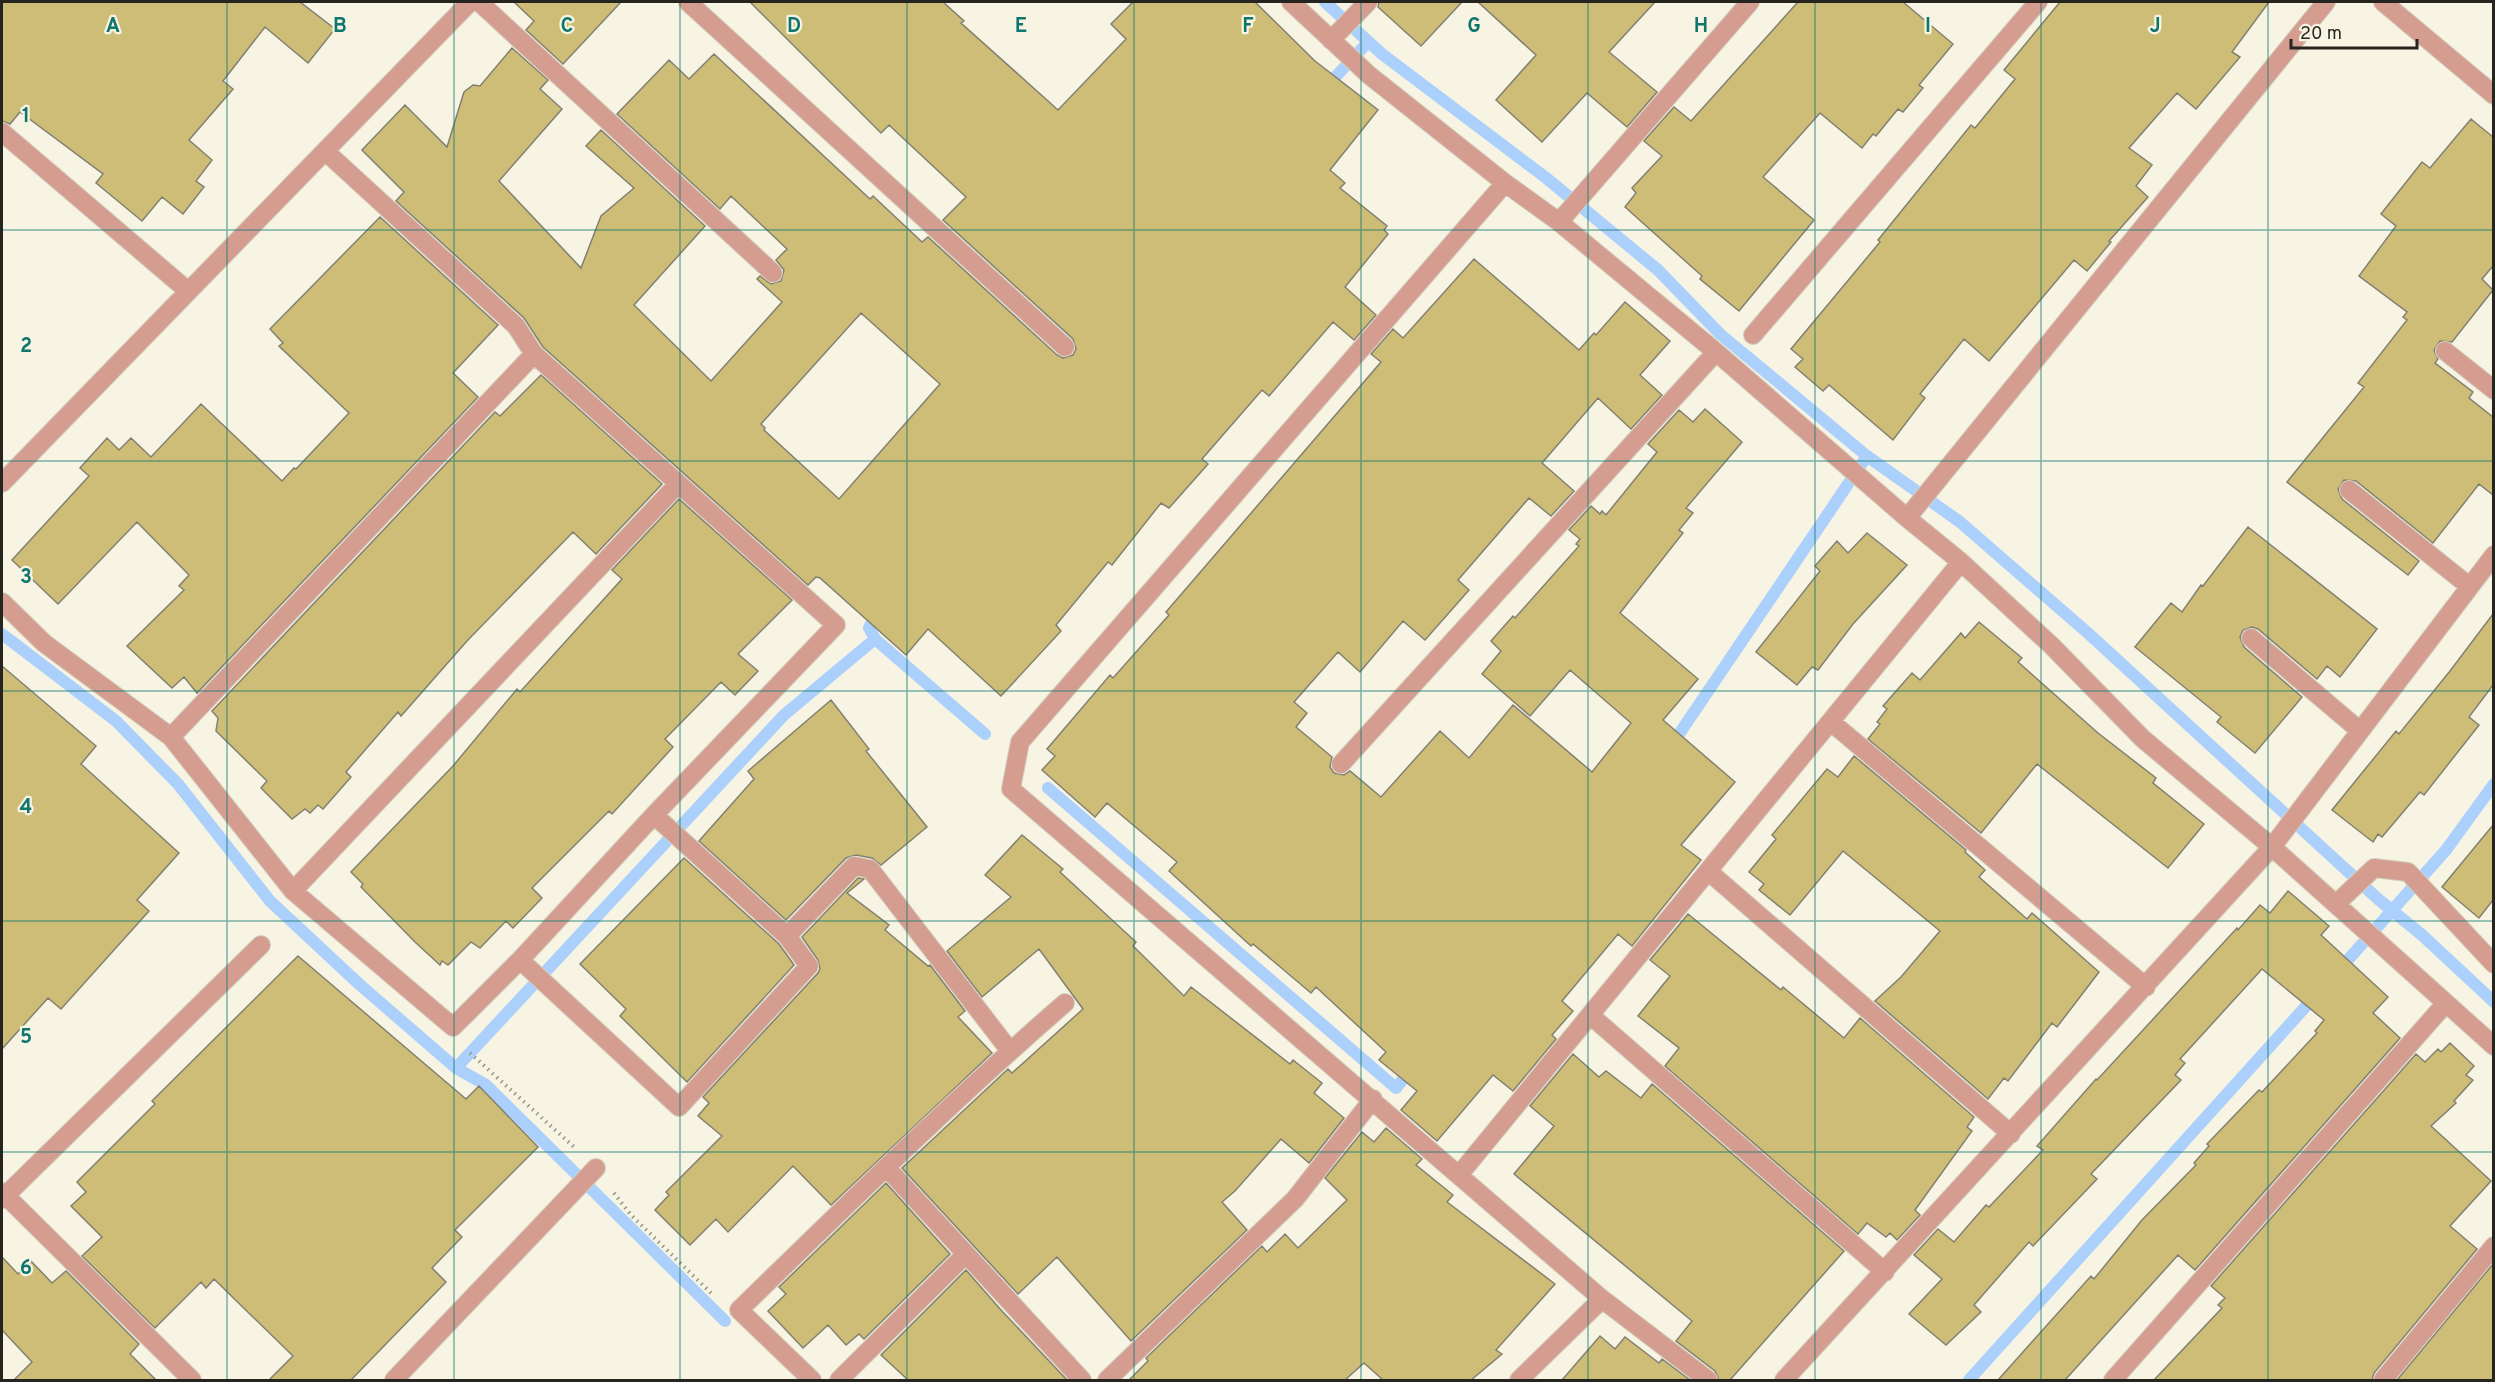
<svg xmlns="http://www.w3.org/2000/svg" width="2495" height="1382" viewBox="0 0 2495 1382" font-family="Overpass,sans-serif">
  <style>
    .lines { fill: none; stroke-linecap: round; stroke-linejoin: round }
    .stream { stroke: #abd0fc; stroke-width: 12 }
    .building { fill: #cebd77; stroke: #838071; stroke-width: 1.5; fill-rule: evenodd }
    .minor-casing { stroke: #d2cfc0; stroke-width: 20 }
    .path { stroke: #98958a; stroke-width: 4; stroke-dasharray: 1.5 4.5; stroke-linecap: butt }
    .minor { stroke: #d49d90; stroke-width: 18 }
    .grid { fill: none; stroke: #0f766e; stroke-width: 1.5; stroke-opacity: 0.55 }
    .grid-label { font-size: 20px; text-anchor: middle; font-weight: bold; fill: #0f766e; stroke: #f8f4e4; stroke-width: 4.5; stroke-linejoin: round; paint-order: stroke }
  </style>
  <rect width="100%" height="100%" fill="#f8f4e4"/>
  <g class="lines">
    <path class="stream" d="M1325 2 1382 54 1545 177 1658 270 1720 334 1867 456 1960 522 2089 634 2378 899 2422 935 2494 1002
      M1326 87 1368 42
      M878 610 869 628 875 639 985 734
      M2 634 116 721 178 784 270 901 359 984 456 1068 486 1085 725 1321
      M1671 746 1867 456
      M1048 788 1396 1088 1412 1068
      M2337 972 2446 850 2494 784
      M456 1068 784 715 875 639
      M1969 1380 2317 994"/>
  </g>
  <path class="building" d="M2 2H300L335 29 308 63 265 27 223 81 233 89 189 140 212 160 196 181 204 187 183 214 162 197 142 221 96 183 103 174 20 112 10 124 2 121Z
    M514 2H621L563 64 526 30 534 21Z
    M750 2H943L964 21 961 23 1058 110 1126 39 1111 24 1133 2H1255L1315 61 1378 110 1330 170 1345 183 1340 188 1387 226 1384 230 1388 234 1345 287 1376 315 1354 340 1333 322 1269 396 1262 390 1202 459 1208 464 1169 508 1161 503 1112 565 1108 562 1056 625 1061 631 1001 696 928 629 906 655 820 578 816 577 808 585 543 347 524 318 396 201 404 192 362 150 405 105 447 147 464 92 473 85 480 86 512 48 548 80 540 89 562 109 499 181 581 268 601 216 634 188 586 146 601 130 705 226 634 305 711 381 782 302 757 279 760 276 771 284 781 281 784 270 776 260 787 249 731 196 720 209 617 114 669 60 689 79 714 54 870 199 873 196 922 242 928 237 1057 355 1063 358 1073 355 1076 349 1073 339 943 220 966 197 889 125 881 133ZM861 313 940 384 839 499 764 430 765 428 761 424Z
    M1379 2H1462L1421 46 1378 7Z
    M1478 2H1655L1609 52 1657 92 1627 127 1587 93 1542 142 1496 100 1536 55Z
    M1798 2H1903L1953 44 1919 85 1923 88 1903 112 1898 109 1876 136 1873 134 1862 148 1820 113 1763 177 1814 220 1739 311 1700 279 1702 276 1625 207 1636 193 1632 188 1662 156 1644 141 1674 107 1691 121Z
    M2060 2H2269L2232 52 2240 57 2196 109 2177 93 2129 148 2152 165 2136 186 2148 197 2109 241 2111 242 2087 271 2074 260 1989 361 1964 339 1920 394 1925 398 1893 440 1829 385 1823 391 1795 367 1803 359 1791 349 1880 242 1878 240 1971 125 1975 128 2015 79 2004 70Z
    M2471 119 2493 137V266L2482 279 2493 290 2452 342 2440 341 2434 350 2438 359 2435 363 2473 392 2469 398 2493 417V495L2479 484 2433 543 2356 481 2344 480 2338 489 2342 499 2419 561 2408 575 2287 482 2364 387 2358 383 2407 320 2403 317 2407 312 2359 276 2396 226 2381 214 2422 162 2430 168Z
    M380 217 498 325 453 373 478 397 197 693 184 677 172 688 127 646 184 590 179 586 189 575 137 522 58 604 12 560 89 476 80 468 107 438 119 450 131 438 151 457 201 404 282 481 294 468 296 469 349 413 279 346 283 343 270 329Z
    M1474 259 1579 350 1594 333 1596 335 1625 302 1670 341 1640 375 1662 395 1631 429 1598 398 1542 463 1574 491 1551 516 1529 498 1458 580 1469 590 1425 640 1403 621 1360 672 1338 652 1294 702 1307 713 1296 727 1332 757 1330 767 1334 773 1344 775 1350 771 1381 797 1440 731 1469 758 1513 705 1592 772 1631 723 1570 670 1530 716 1482 674 1501 651 1491 641 1513 616 1515 618 1579 546 1576 544 1580 539 1569 530 1591 506 1600 514 1602 511 1606 515 1657 452 1648 444 1679 410 1693 422 1705 409 1742 442 1686 508 1693 513 1679 530 1683 533 1620 613 1698 679 1663 720 1735 782 1681 845 1701 860 1632 946 1618 934 1562 1001 1573 1011 1552 1035 1556 1039 1513 1091 1493 1075 1437 1141 1401 1110 1417 1091 1379 1060 1386 1052 1316 987 1311 993 1253 944 1251 946 1169 871 1177 862 1107 803 1095 817 1042 770 1055 756 1047 749 1110 675 1113 678 1169 615 1166 612 1381 362 1371 354 1393 329 1403 338Z
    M541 375 662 484 596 554 573 532 467 641 401 716 398 712 346 772 351 777 323 809 318 805 310 813 305 809 292 819 261 788 267 781 216 731 218 718 212 711 495 412 500 416Z
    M679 499 792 600 738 654 758 671 735 695 721 682 665 739 673 747 612 814 609 811 532 888 542 898 513 928 506 921 480 948 471 942 448 965 442 961 440 965 415 942 361 887 363 884 351 872 453 766 517 689 520 692 622 579 612 570Z
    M2248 527 2377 629 2340 677 2327 666 2317 679 2258 629 2252 627 2243 630 2240 637 2244 647 2302 697 2255 753 2217 722 2221 717 2135 647 2171 603 2182 612 2201 585 2203 586Z
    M1867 533 1907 565 1853 624 1818 670 1812 667 1797 685 1756 652 1820 571 1815 566 1837 541 1848 553Z
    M2493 614V685L2469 717 2479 725 2424 795 2420 792 2382 837 2378 834 2373 842 2332 810 2396 731 2399 734 2450 671Z
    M1979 622 2022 658 2018 662 2098 733 2156 778 2153 783 2204 824 2168 868 2037 764 1981 833 1868 739 1880 724 1877 722 1887 709 1883 706 1912 673 1920 680 1961 633 1965 638Z
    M2 666 96 746 81 764 179 853 137 900 149 911 61 1009 48 998 2 1049Z
    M831 700 869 749 866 751 927 827 881 865 872 858 856 855 846 858 786 920 699 841 754 779 748 771Z
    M1854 756 1966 850 1965 852 1985 870 1979 877 2027 919 2032 913 2099 972 2057 1027 2052 1023 2008 1081 2004 1078 1988 1099 1875 1001 1901 977 1940 931 1843 851 1790 915 1759 890 1764 884 1749 872 1776 839 1772 835 1827 769 1838 777Z
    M2493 825V900L2479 918 2442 887Z
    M1022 835 1063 869 1060 872 1136 942 1133 946 1184 996 1191 987 1290 1064 1293 1060 1322 1083 1314 1093 1344 1118 1309 1163 1281 1139 1235 1191 1222 1202 1247 1230 1131 1341 1057 1257 1018 1294 902 1168 1008 1069 1012 1073 1083 1009 1039 949 982 997 947 951 1011 897 985 875Z
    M684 858 779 944 794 965 687 1082 620 1016 626 1009 580 964Z
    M858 878 864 879 847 893 889 925 885 930 928 966 930 965 965 1011 958 1017 992 1053 831 1205 793 1166 728 1232 716 1219 690 1245 655 1210 669 1195 666 1192 722 1136 698 1116 709 1103 703 1097 818 973 820 969 818 960 802 937Z
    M2288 891 2329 926 2321 935 2388 997 2373 1013 2400 1038 2195 1270 2178 1255 2065 1380H1998L2091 1276 2094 1279 2142 1220 2196 1165 2194 1163 2209 1146 2207 1144 2259 1090 2262 1092 2317 1033 2315 1031 2324 1020 2262 969 2180 1059 2185 1063 2175 1075 2181 1080 2091 1174 2097 1179 2033 1246 2029 1242 1974 1305 1981 1312 1946 1345 1909 1314 1942 1279 1914 1255 1938 1229 1954 1242 1986 1205 1989 1207 2043 1150 2037 1146 2096 1079 2097 1080 2237 928 2238 930 2260 905 2270 913Z
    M1688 914 1781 990 1783 987 1844 1038 1860 1018 1974 1117 1967 1127 1972 1131 1915 1210 1920 1215 1897 1240 1890 1233 1886 1237 1867 1223 1858 1234 1665 1066 1679 1048 1638 1016 1670 976 1650 960Z
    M298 956 466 1099 479 1086 538 1147 455 1230 462 1237 432 1268 446 1282 351 1380H269L293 1356 214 1279 206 1288 201 1282 155 1328 82 1256 102 1237 71 1206 86 1192 77 1182 155 1104 152 1101Z
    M2450 1043 2474 1066 2466 1075 2473 1080 2454 1101 2456 1103 2431 1126 2491 1181 2450 1226 2477 1249 2374 1373 2372 1380H2154L2222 1308 2218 1305 2225 1298 2211 1286 2416 1054 2425 1062 2438 1049 2441 1052Z
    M1573 1054 1599 1077 1606 1071 1641 1098 1652 1084 1844 1251 1730 1380H1719L1715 1371 1676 1341 1692 1321 1514 1174 1554 1126 1530 1106Z
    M1386 1128 1422 1159 1416 1165 1453 1195 1447 1202 1555 1284 1496 1350 1502 1354 1471 1380H1383L1364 1363 1345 1380H1129L1148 1361 1146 1358 1262 1246 1267 1252 1285 1234 1298 1248 1347 1200 1325 1178 1362 1132 1374 1142Z
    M886 1183 950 1254 864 1339 859 1334 846 1345 828 1325 803 1348 768 1311 786 1294 779 1287Z
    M2 1257 18 1274 31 1261 52 1283 66 1271 139 1344 130 1354 156 1380H14L32 1362 2 1330Z
    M2493 1264V1380H2397Z
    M966 1270 1001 1310 1067 1380H908L881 1355Z
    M1600 1336 1615 1349 1625 1337 1659 1363 1662 1359 1690 1380H1562Z"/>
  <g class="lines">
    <defs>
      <path id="minor" d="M479 2 773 273
        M688 2 1065 347
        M1291 2 1369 75 1505 183
        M2383 2 2494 95
        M1331 40 1368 2
        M2 132 188 291
        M325 151 516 326 534 354
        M1559 222 1716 352 1907 518 1961 562
        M1753 335 2038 2
        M2445 351 2494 390
        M534 354 836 625 654 815 520 960 453 1027 293 891 171 737Z
        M2 483 470 2
        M2349 490 2469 586
        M1907 518 2326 2
        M2494 555 2272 847 2494 1046
        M2 602 44 643 171 737
        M2251 638 2359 730
        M1831 722 2146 987
        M1341 764 1716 352
        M1708 871 2011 1134
        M293 891 678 484
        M2336 904 2374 868 2408 872 2494 964
        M787 936 854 866 870 869 1010 1051
        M520 960 679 1107 809 966 787 936 654 815
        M1590 1015 1885 1272
        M886 1167 1082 1380
        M1459 1175 1961 562 2052 646 2143 739 2272 847 1784 1380
        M2 1192 192 1380
        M2 1199 261 945
        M394 1380 596 1168
        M812 1380 739 1310C846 1206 952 1101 1065 1003
        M839 1380 966 1254
        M1107 1380 1295 1199 1373 1099
        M1519 1380 1602 1299
        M1708 1380 1602 1299 1011 789 1020 742 1505 183 1559 222 1750 2
        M2113 1380 2446 1003
        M2383 1380 2494 1246"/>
    </defs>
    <use href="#minor" class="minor-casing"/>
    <path class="path" d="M470 1053 574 1147
      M614 1193 631 1215 713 1295"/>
    <use href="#minor" class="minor"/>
  </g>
  <path class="grid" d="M227 2V1380M454 2V1380M680 2V1380M907 2V1380M1134 2V1380M1361 2V1380M1588 2V1380M1815 2V1380M2041 2V1380M2268 2V1380M2 230H2494M2 461H2494M2 691H2494M2 921H2494M2 1152H2494"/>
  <g class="grid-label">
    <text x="113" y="32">A</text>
    <text x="340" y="32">B</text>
    <text x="567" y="32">C</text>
    <text x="794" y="32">D</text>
    <text x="1021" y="32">E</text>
    <text x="1248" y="32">F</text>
    <text x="1474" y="32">G</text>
    <text x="1701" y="32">H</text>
    <text x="1928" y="32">I</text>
    <text x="2155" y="32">J</text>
    <text x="26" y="122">1</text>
    <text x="26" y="352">2</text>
    <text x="26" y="583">3</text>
    <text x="26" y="813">4</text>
    <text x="26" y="1043">5</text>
    <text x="26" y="1274">6</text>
  </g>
  <rect width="2495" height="1382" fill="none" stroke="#25241e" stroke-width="6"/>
  <path d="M2291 39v9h126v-9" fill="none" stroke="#25241e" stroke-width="3"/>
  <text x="2300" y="39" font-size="18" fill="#25241e" stroke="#f8f4e4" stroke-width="4.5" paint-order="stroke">20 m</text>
</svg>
